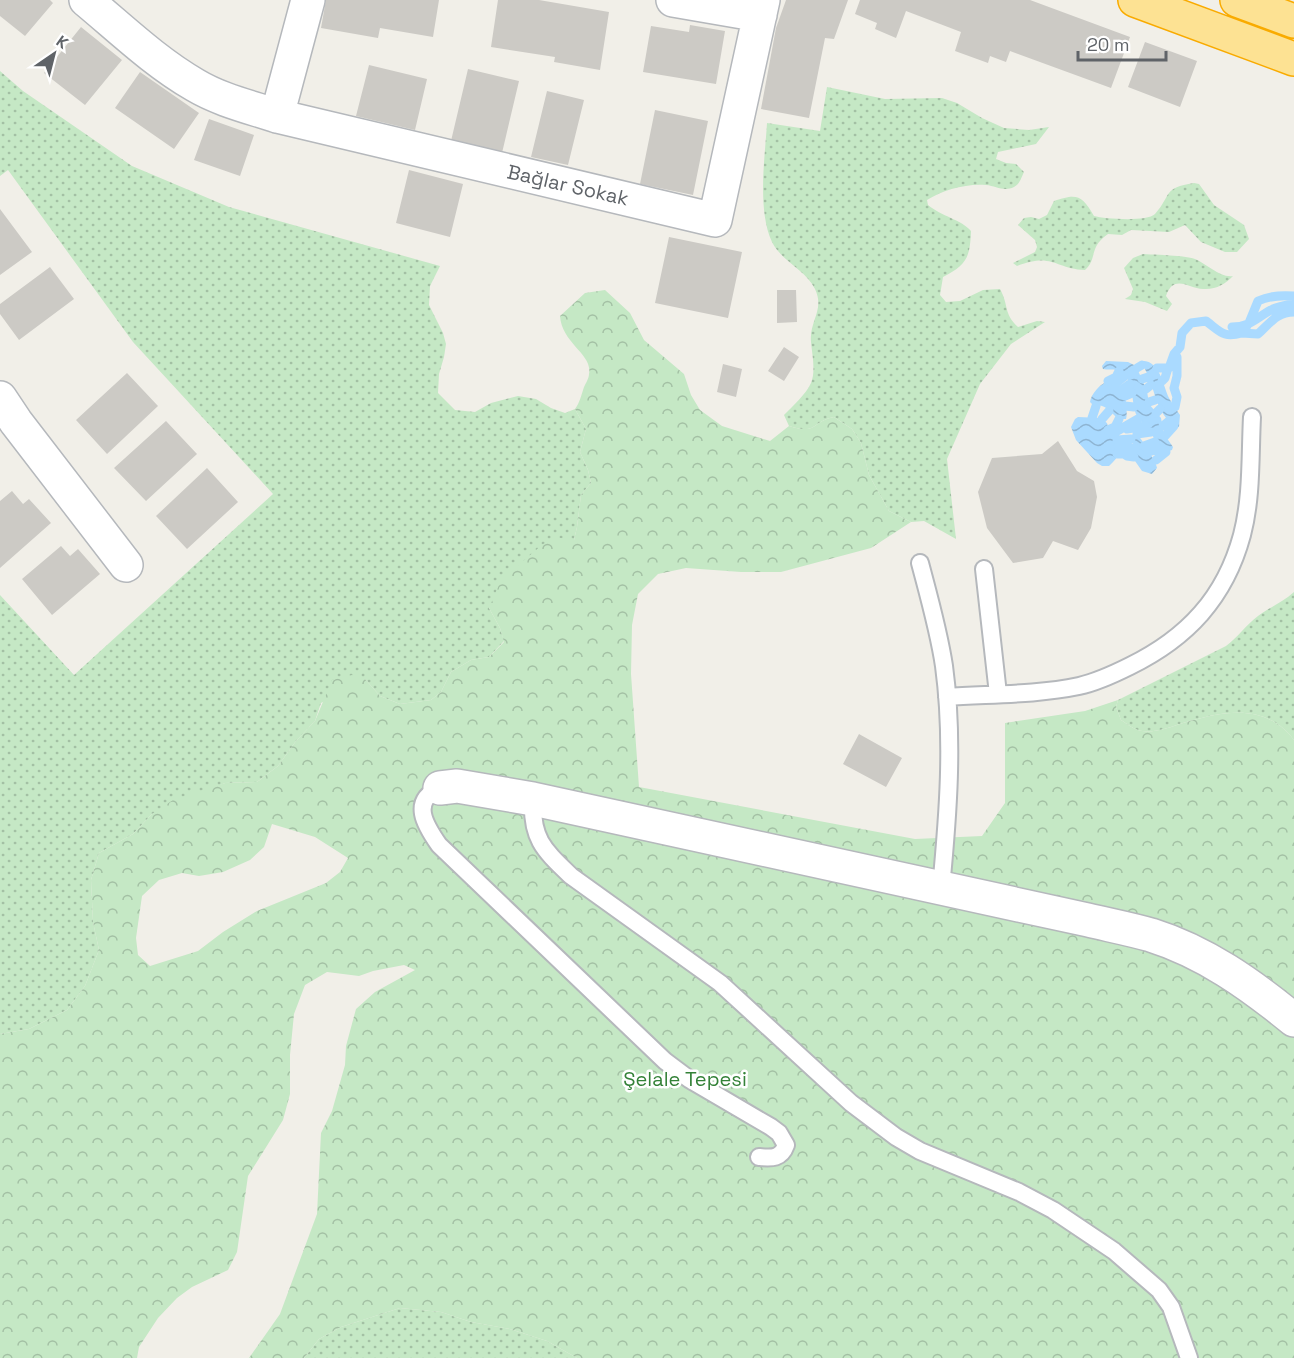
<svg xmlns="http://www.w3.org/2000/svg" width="1294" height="1358" viewBox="0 0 1294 1358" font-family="'Space Grotesk',sans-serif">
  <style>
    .grass { fill: url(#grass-dots) }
    .forest { fill: url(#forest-crowns); fill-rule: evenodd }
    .water { fill: url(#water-waves) }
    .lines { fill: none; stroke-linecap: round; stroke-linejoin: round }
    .stream { stroke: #aadaff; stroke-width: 9 }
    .building { fill: #cccac5 }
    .lane-casing { stroke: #b5b8bc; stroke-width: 20 }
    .street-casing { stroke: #b5b8bc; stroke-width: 36 }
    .highway-casing { stroke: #f9ab00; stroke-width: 36 }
    .lane { stroke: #fff; stroke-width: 16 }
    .street { stroke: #fff; stroke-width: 33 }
    .highway { stroke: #fde293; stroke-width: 33 }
    .labels { text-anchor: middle; stroke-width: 5; stroke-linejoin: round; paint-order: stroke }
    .street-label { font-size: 20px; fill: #5f6368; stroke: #fff }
    .park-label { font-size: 20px; fill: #348238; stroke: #fff }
  </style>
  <defs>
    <pattern id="grass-dots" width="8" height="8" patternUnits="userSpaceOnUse" patternTransform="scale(1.5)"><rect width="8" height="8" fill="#c5e8c5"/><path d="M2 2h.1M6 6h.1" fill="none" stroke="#a3c0a4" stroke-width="1.8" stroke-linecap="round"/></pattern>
    <pattern id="forest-crowns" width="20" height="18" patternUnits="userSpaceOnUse" patternTransform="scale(1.5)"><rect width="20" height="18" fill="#c5e8c5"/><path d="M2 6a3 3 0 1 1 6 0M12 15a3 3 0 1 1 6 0" fill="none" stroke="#a3c0a4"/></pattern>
    <pattern id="water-waves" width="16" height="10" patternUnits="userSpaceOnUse" patternTransform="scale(1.5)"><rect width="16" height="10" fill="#aadaff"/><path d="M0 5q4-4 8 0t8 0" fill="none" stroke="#8eb4d2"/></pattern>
  </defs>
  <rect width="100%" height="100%" fill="#f1efe8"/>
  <path class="grass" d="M0 71 23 91 132 166 229 207 440 266 430 286 429 305 443 333 446 344 444 357 439 374 438 393 455 410 475 412 491 403 518 396 536 399 551 408 565 413 575 409 586 429 580 452 588 470 591 483 581 495 577 527 574 540 489 608 500 628 504 641 489 657 471 660 451 672 441 692 431 700 400 704 380 696 365 679 321 703 315 721 296 741 278 766 257 782 225 783 152 814 133 834 99 853 91 880 93 922 99 950 85 986 67 1010 29 1029 0 1034V595L74 675 273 494 133 342 8 170 0 176Z
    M827 87 885 99 942 98 957 103 982 118 1004 128 1029 130 1049 127 1036 144 998 152 996 159 1006 163 1016 164 1024 172C1021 178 1020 184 1014 187 1004 192 996 186 986 185 968 183 942 190 927 200L928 205C941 216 962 220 971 231 970 257 967 265 943 277L940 295 946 302 960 301 983 290 1000 289C1009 305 1003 313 1018 327L1037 321 1045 322 1011 344 980 384 947 459 956 539 924 521 911 522 889 511 869 475 861 443 852 429 834 417C810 422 819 435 789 426L784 415C793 406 806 394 811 383 816 371 812 354 811 342 809 321 825 310 815 289 805 269 782 262 772 242 757 210 765 157 767 123L820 131Z
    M1194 183 1199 184 1214 205 1244 225 1249 239 1237 252H1225L1201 242 1185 225 1169 232 1131 230 1122 235 1108 234C1088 248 1098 258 1085 270 1055 269 1053 252 1017 266L1013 263 1035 252 1037 247 1035 240 1018 225 1024 218 1031 217 1039 219 1047 215 1054 201C1077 193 1082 195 1094 216 1105 219 1147 222 1155 214 1172 195 1162 188 1194 183Z
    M1143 254C1157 255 1184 255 1195 259 1207 264 1220 278 1233 276 1225 284 1216 290 1203 289 1189 289 1174 273 1166 296L1172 304 1167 311 1145 302 1125 299 1131 295 1133 289 1124 268 1133 258Z
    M1294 592V740C1265 702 1223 711 1183 723 1171 727 1155 733 1142 731 1135 730 1127 724 1121 720L1116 707 1118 700 1226 646C1238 637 1246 625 1258 616 1270 607 1283 602 1294 592Z
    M400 1308 441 1312 471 1322 510 1329 547 1341 577 1358H304L319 1339 341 1327Z"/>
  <path class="forest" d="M605 290 630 313 644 340 684 374 691 395 700 410 722 426 770 441 789 426C819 435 810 422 834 417L852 429 861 443 869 475 889 511 911 522 871 548 781 572H741L686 568 658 574 638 594 632 625 631 674 639 787 915 839 982 836 1005 803V723L1085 711 1118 700 1116 707 1121 720C1127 724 1135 730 1142 731 1155 733 1171 727 1183 723 1223 711 1265 702 1294 740V1358H577L547 1341 510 1329 471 1322 441 1312 400 1308 341 1327 319 1339 304 1358H249L280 1314 317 1214 321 1133 332 1111 345 1065 346 1046 356 1009 375 992 415 970 404 965 373 971 359 976 327 972 305 985 294 1014 290 1055V1094L283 1120 248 1176 237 1252 228 1270 192 1287 177 1298 158 1318 139 1347 137 1358H0V1034L29 1029 67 1010 85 986 99 950 93 922 91 880 99 853 133 834 152 814 173 800 225 783 257 782 278 766 296 741 315 721 332 680 352 675 365 679 380 696 400 704 431 700 441 692 451 672 471 660 489 657 504 642 500 628 489 608 501 580 543 544 560 538 574 540 577 527 581 495 591 483 588 470 580 452 586 429 575 409C580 402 581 396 584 387 586 383 589 378 589 374 593 354 562 344 560 316L585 293ZM272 824 315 837 348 858 340 872 326 883 257 911 223 932 198 951 150 966 138 955 136 938 142 896 159 880 182 873 199 876 223 872 250 860 264 847Z"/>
  <path class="water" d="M1106 361 1128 362 1136 366 1147 391 1149 404 1161 418 1164 434 1173 447 1172 450 1166 452C1157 448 1156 443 1152 434 1149 426 1141 424 1137 416 1130 403 1136 376 1117 370 1113 369 1107 370 1103 369L1102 366Z
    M1142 361C1160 360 1163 386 1169 398 1172 404 1176 409 1180 415L1179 427H1175C1151 407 1157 385 1141 363Z
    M1108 381H1114L1125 390C1125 397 1128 414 1126 419H1118C1111 412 1105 403 1094 406L1090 402C1091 394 1100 384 1108 381Z
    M1078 417 1100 418 1107 423C1110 441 1131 447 1109 466H1102L1097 463 1076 440 1071 427 1075 419Z
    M1133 434H1137C1141 438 1157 463 1157 468L1152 474 1142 471 1135 461V448L1131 439Z"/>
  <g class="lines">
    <path class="stream" d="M1232 327C1250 327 1256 318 1271 310 1277 306 1286 305 1294 304
      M1242 333 1258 334C1270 323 1277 312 1294 312
      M1137 368 1142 365
      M1157 368H1169L1174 354 1180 347 1182 333 1191 323 1206 321C1221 332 1223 338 1242 333L1249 323 1258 301C1269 296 1282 295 1294 296
      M1142 379 1148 377
      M1108 381 1116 377 1119 371
      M1162 381 1165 378 1168 368
      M1116 383 1125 376
      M1123 389 1130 384
      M1146 389 1151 385
      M1125 396 1132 393
      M1149 402 1155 400
      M1125 406 1134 407
      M1175 407 1177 397 1174 388 1177 376V357
      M1156 413 1160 409
      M1092 418 1096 406
      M1102 419 1109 411
      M1163 426 1169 421
      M1127 429 1146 426
      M1108 430 1115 427 1119 419
      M1112 434 1138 419
      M1137 434 1151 432
      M1165 436 1174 426
      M1117 440 1131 439
      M1118 446 1135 448
      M1144 446 1155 442
      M1148 452 1160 449
      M1117 454H1124L1127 456 1134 457
      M1156 460 1166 452"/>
  </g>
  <path class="building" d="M0 0H50L53 3 25 36 0 16Z
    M326 0H439L433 37 380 28 378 38 321 28Z
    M498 0H539L609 12 600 70 554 62 555 57 491 47Z
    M786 0H848L834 39 825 38 809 118 761 109 776 28Z
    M860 0H1030L1130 37 1111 88 1010 51 1006 62 990 56 988 63 955 51 961 32 906 11 896 38 875 29 877 23 855 14Z
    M690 25 725 31 716 84 643 72 651 26 689 32Z
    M81 27 122 60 85 105 44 73Z
    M1145 42 1197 61 1180 107 1128 87Z
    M369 65 427 79 415 130 356 116Z
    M468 69 519 81 502 153 451 141Z
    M140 72 199 113 174 149 115 108Z
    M547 91 584 100 568 165 531 157Z
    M655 110 708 121 693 195 640 184Z
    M209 119 254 135 240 176 194 160Z
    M409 170 463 184 450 237 396 223Z
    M0 209 32 252 0 275Z
    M669 237 742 252 728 318 655 303Z
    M50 267 74 299 19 340 0 314V304Z
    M777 290H796L797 322 777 323Z
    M784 347 799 357 784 381 768 371Z
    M723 364 742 369 736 397 717 392Z
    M127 373 158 406 107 454 76 420Z
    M166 421 197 454 146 501 114 468Z
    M1058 441 1077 471 1094 481 1097 497 1091 528 1078 550 1053 541 1043 558 1013 563 987 528 978 492 992 458 1042 454Z
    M207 468 238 502 187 549 156 516Z
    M12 491 23 504 29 499 51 523 0 568V501Z
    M61 546 70 556 78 549 100 574 52 615 22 579Z
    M859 734 902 758 886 787 843 764Z"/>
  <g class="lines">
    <defs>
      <path id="lane" d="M920 563C929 597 939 632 944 666 954 740 948 815 941 888
        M984 569 998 694
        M947 697C990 694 1036 695 1079 686 1097 682 1114 674 1130 666 1187 638 1225 598 1242 535 1252 497 1250 456 1252 417
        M440 788C410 801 425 825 439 845L665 1061 689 1079 771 1127 779 1133 786 1145C781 1159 772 1158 759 1157
        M533 799C531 839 544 850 571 876L720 983 851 1103 896 1137 920 1151 1019 1192 1053 1210 1114 1251 1159 1290 1171 1307 1189 1358"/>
      <path id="street" d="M86 0C121 29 155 62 195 85 220 100 250 107 277 116L715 220 763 0
        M673 0 760 15
        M277 116 308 0
        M0 398 16 422 126 565
        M440 788 457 786 533 799 1088 920C1109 925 1130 929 1151 935 1205 952 1250 984 1294 1020"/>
      <path id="highway" d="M1135 0 1294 59
        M1237 0 1294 21"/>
    </defs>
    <use href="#lane" class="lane-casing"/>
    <use href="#street" class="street-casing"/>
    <use href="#highway" class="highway-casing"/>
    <use href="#lane" class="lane"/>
    <use href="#street" class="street"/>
    <use href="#highway" class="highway"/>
  </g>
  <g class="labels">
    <g class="street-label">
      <text transform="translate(568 185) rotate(13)" y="7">Bağlar Sokak</text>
    </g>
    <g class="park-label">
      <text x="685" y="1086">Şelale Tepesi</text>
    </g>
  </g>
  <g transform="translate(54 54) rotate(35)" stroke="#ffffff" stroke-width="4.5" paint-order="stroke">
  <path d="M0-4.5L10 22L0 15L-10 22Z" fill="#5f6368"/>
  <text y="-9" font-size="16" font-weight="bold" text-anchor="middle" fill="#5f6368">K</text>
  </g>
  <path d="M1078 51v9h88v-9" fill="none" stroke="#5f6368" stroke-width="3"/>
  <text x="1087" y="51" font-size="18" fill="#5f6368" stroke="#ffffff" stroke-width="4.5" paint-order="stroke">20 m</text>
</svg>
